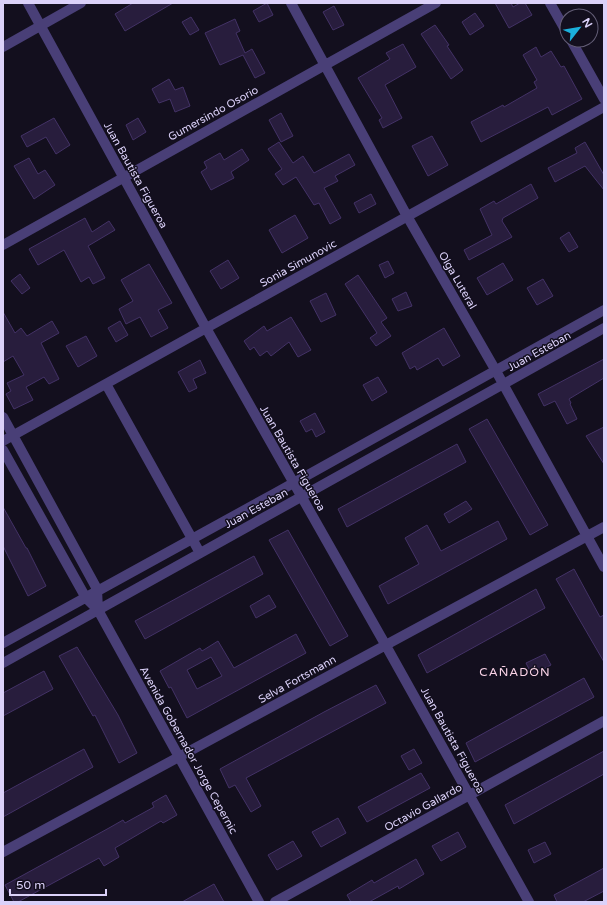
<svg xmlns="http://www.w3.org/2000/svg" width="607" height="905" viewBox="0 0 607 905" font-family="'Varela Round',sans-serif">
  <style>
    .building { fill: #281d3d; stroke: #433266; fill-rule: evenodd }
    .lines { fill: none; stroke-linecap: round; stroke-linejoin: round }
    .minor { stroke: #493f77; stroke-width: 10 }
    .labels { text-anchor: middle; stroke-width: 3; stroke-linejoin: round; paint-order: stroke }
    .street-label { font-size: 11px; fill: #dbd1f9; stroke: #130f1e }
    .neighbourhood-label { font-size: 12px; letter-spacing: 1px; fill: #fad3e7; stroke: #130f1e }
  </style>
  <rect width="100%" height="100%" fill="#130f1e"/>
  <path class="building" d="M133 3H173L125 31 115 14Z
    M267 3 273 15 259 22 253 11Z
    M495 3H511L513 7 520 3H525L532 15 509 28Z
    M334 6 344 25 333 30 323 12Z
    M475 13 484 26 470 35 462 22Z
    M191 17 199 30 190 35 182 22Z
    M235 19 240 31 236 33 245 53 252 49 265 73 255 78 243 55 220 65 205 33Z
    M435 25 449 45 447 46 463 70 451 79 421 34Z
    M403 44 416 67 385 85 402 118 383 128 379 120 382 118 358 78 390 59 386 53Z
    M536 47 541 57 551 51 561 67 564 66 582 99 552 115 548 107 481 142 471 122 503 105 504 107 537 88 534 82 537 80 523 55Z
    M169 79 175 90 183 87 190 106 175 112 170 99 159 103 152 89Z
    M281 113 293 136 281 142 269 120Z
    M54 118 70 145 56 154 46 137 27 147 21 136Z
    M138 118 146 132 133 140 126 125Z
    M432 136 448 165 428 176 412 146Z
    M279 142 293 163 303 156 314 173 349 154 355 165 335 176 338 181 324 188 341 218 330 224 319 203 314 205 296 177 283 185 275 174 282 169 268 149Z
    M585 142 604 175V190L585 166 555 182 548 168 577 153 575 148Z
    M242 149 249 160 231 172 234 178 211 190 201 172 207 168 204 162 220 153 224 160Z
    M29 158 38 174 45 170 55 185 34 199 14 166Z
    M531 184 538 198 503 218 502 221 512 237 469 260 464 250 492 235 480 209 494 201 496 204Z
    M371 194 376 204 359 213 354 203Z
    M295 215 308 238 282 253 269 230Z
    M85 218 92 232 109 221 115 230 88 246 105 278 93 284 89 277 81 282 64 250 38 265 29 249Z
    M569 232 578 247 569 252 560 238Z
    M228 260 239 278 221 289 210 271Z
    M388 261 394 273 385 278 379 265Z
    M503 263 513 280 487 295 477 278Z
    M149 264 172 303 158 310 168 328 151 337 140 317 126 324 119 309 133 301 121 280Z
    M20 274 30 288 22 294 11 281Z
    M358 275 387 318 381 322 391 336 376 346 370 338 377 333 345 284Z
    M543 279 553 296 537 305 527 288Z
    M406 292 412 306 398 311 392 299Z
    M326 293 336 315 321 322 310 301Z
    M3 312 15 333 21 328 27 336 52 321 59 333 41 343 59 379 49 384 44 377 26 387 33 400 14 409 6 394 11 391 7 383 24 375 13 356 3 362Z
    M291 317 311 350 298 357 289 342 271 356 267 351 260 356 254 347 250 350 244 341 264 326 267 331Z
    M120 321 128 335 116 342 108 328Z
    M444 328 460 356 443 366 438 358 417 370 415 366 410 369 402 353Z
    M86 336 97 356 78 367 66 346Z
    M604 359V378L569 399 571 403 570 404 577 419 567 424 555 401 544 406 538 394Z
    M200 360 206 373 193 379 197 388 189 392 178 372Z
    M378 377 387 392 372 401 363 385Z
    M315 413 325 432 316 437 312 429 306 432 300 421Z
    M487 419 548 525 530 535 469 429Z
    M604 427V464L586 436Z
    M457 444 466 462 347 527 338 509Z
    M466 501 472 509 449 523 444 514Z
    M3 507 26 548H27L46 586 28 596 3 546Z
    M498 521 507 539 388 604 379 586 419 564 405 538 427 525 441 551Z
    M288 530 348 636 330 646 269 540Z
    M254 556 263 574 145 639 135 621Z
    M574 569 600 617 604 615V662L556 579Z
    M536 589 545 608 427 673 418 655Z
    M269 595 276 607 256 618 250 606Z
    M296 634 306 653 187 718 171 687 169 688 160 671 200 648 202 651 218 641 234 668ZM211 657 222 676 197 689 187 670Z
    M77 647 118 715 137 753 119 763 95 715 93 716 59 656Z
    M545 654 551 665 532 675 526 663Z
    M44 671 53 689 3 716V693Z
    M584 678 594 697 475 762 466 743Z
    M376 685 386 703 246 778 261 806 251 812 235 785 229 788 220 769 324 712Z
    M84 749 93 767 3 817V793Z
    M414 749 422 763 409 770 401 756Z
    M604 751V774L514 824 505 805Z
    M421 773 430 788 367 822 358 807Z
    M166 795 177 815 163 823 161 821 115 848 119 857 104 866 99 858 29 896 18 902H14L5 885 109 828 123 820 125 823 154 807 152 803Z
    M338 818 346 833 321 847 312 832Z
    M458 832 466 847 441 861 432 846Z
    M293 841 302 856 277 870 268 855Z
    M545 842 551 854 534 863 528 850Z
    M416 859 424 874 399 889 398 886 369 902H351L347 895 372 880 374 883Z
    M604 868V891L583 902H557L554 895Z
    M214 884 224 902H182Z"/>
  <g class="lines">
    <path class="minor" d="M28 3 206 328 385 644 529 902
      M291 3 407 216 496 371 604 567
      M550 3 567 33
      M571 40 604 99
      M3 47 81 3
      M3 245 436 3
      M106 384 200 553
      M3 417 97 589 98 610
      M3 441 604 107
      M3 450 86 598 98 610 259 902
      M3 643C204 533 404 422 604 310
      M3 663 604 328
      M3 852 604 527
      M275 902 604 721"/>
  </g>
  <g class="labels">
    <g class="street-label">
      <text transform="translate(213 113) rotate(-29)" y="4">Gumersindo Osorio</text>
      <text transform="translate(136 175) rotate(61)" y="4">Juan Bautista Figueroa</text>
      <text transform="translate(298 263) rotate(-29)" y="4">Sonia Simunovic</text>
      <text transform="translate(458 280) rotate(60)" y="4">Olga Luteral</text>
      <text transform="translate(539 351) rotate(-29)" y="4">Juan Esteban</text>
      <text transform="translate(293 458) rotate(60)" y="4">Juan Bautista Figueroa</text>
      <text transform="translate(256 508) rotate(-29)" y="4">Juan Esteban</text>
      <text transform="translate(297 679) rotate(-29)" y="4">Selva Fortsmann</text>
      <text transform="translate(453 740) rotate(61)" y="4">Juan Bautista Figueroa</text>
      <text transform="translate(189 750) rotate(61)" y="4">Avenida Gobernador Jorge Cepernic</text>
      <text transform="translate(423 807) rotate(-29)" y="4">Octavio Gallardo</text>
    </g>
    <g class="neighbourhood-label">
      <text x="515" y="676">CAÑADÓN</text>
    </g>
  </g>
  <rect width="607" height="905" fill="none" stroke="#dbd1f9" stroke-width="8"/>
  <g transform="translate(579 28) rotate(59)"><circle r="19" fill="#130f1e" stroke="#635d76"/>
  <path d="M0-3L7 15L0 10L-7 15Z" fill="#1bb0dc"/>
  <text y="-6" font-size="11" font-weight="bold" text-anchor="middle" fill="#dbd1f9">N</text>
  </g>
  <path d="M10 889v6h96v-6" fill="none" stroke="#dbd1f9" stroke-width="2"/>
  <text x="16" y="889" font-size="12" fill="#dbd1f9" stroke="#130f1e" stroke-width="3" paint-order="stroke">50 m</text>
</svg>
